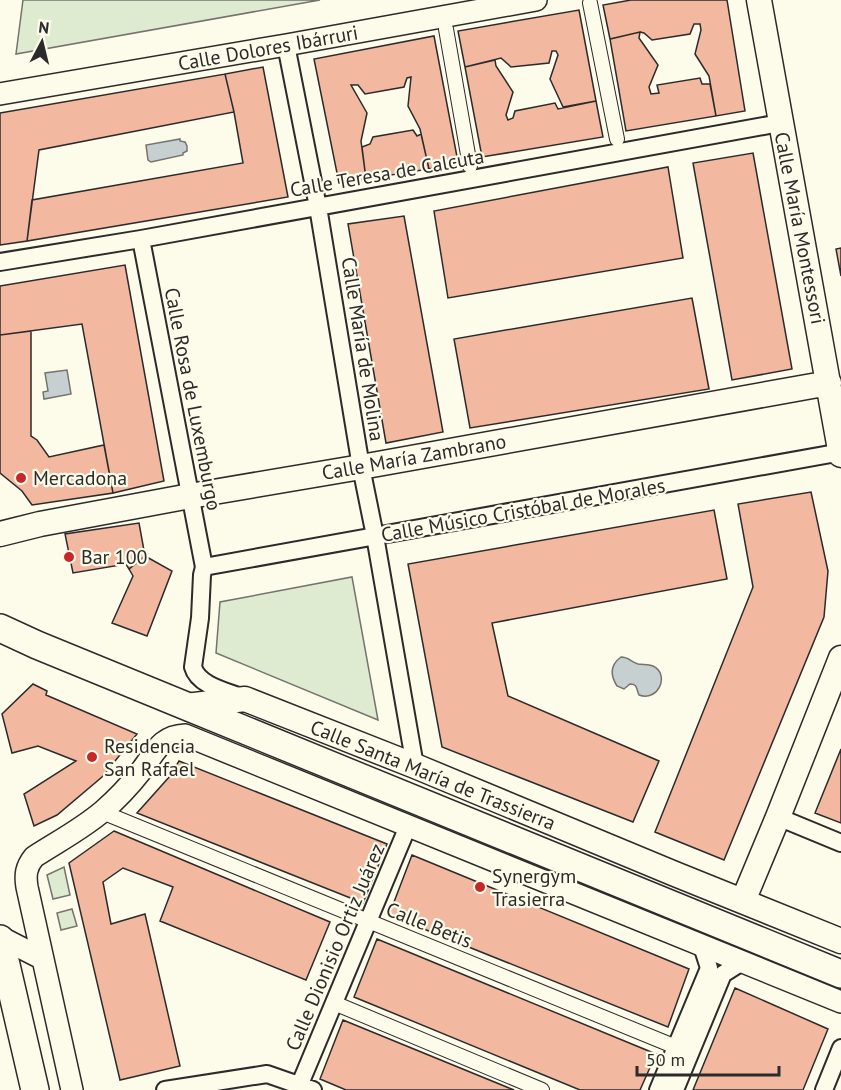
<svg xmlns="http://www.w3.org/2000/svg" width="841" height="1090" viewBox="0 0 841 1090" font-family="'PT Sans',sans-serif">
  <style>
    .green { fill: #deebd1; stroke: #74746e; stroke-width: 1.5 }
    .water { fill: #c7d0d0; stroke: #74746e; stroke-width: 1.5 }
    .building { fill: #f2b8a0; stroke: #2b2b2b; stroke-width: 1.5 }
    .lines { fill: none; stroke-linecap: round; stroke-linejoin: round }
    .pedestrian-casing { stroke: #2b2b2b; stroke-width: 16 }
    .minor-casing { stroke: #2b2b2b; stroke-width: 20 }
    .tertiary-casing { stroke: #2b2b2b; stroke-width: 24 }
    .secondary-casing { stroke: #2b2b2b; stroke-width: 27 }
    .primary-casing { stroke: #2b2b2b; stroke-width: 30 }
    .pedestrian { stroke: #fdfbea; stroke-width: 14 }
    .minor { stroke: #fdfbea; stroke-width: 16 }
    .tertiary { stroke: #fdfbea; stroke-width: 21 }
    .secondary { stroke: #fdfbea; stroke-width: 24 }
    .primary { stroke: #fdfbea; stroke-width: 27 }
    .poi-dot { fill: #c62828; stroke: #fdfbea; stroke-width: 2 }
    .labels { text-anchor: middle; stroke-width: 4.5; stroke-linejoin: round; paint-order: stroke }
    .street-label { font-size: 20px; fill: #2b2b2b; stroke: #fdfbea }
    .poi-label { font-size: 20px; fill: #2b2b2b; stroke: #fdfbea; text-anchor: start }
  </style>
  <rect width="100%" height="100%" fill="#fdfbea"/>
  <path class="green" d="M23 0H320L16 54Z
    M352 577 378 720 216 653 220 602Z
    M64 867 70 895 53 899 47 875Z
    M72 909 77 926 61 930 57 913Z"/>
  <path class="water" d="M180 139V141L185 142 187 146V151L183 153V155L151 162 148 160 146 145Z
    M67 370 71 394 44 399 43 392 48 391 45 373Z
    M621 657C629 657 631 662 638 664 643 665 648 664 653 666 670 674 659 702 639 695 636 689 638 684 630 684L624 689 617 686C610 675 610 665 621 657Z"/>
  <path class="building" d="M631 0H727L745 111 716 116 709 76 695 54 701 30 700 24H694L690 34 652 40 644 33 640 32 610 39 603 5Z
    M579 10 596 101 563 107 550 79 558 55 556 51H552L549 63 511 67 501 58 465 67 458 31Z
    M640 32 639 38 658 65 649 87 651 94 659 93 657 85 700 78 702 84H710L716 116 626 131 610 39Z
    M434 36 458 162 429 169 420 129 408 106 411 77 407 78 404 87 365 94 358 85H351L367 113 361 141 366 179 339 183 314 59Z
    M495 60 496 66 513 92 506 115 508 120 513 118 515 111 555 103 558 109 596 101 603 137 482 157 465 67Z
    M263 67 288 197 27 241 32 200 243 163 234 112 225 74Z
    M225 74 234 112 39 150 27 241 0 245V113Z
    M413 130 417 136 421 134 429 169 366 179 362 147 370 144 373 137Z
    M753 153 792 369 732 380 693 163Z
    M668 167 683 258 448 298 434 211Z
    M404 216 443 432 386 443 348 224Z
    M841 248V276L836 249Z
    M125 265 164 481 113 493 82 324 0 335V286Z
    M692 298 709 389 470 428 454 339Z
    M31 331V436L37 440 49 457 104 445 113 493 32 505 22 491 0 473V335Z
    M811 492 828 571 824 617 724 860 655 832 753 587 738 504Z
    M714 510 727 579 492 623 508 696 659 761 633 822 442 747 408 564Z
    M139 523 145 556 129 569 126 564 73 573 65 534Z
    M145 556 172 571 147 636 112 623 133 576 129 569Z
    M33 684 47 691 46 695 137 734 102 777 57 815 34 826 24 794 76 761 38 746 12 753 2 714Z
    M841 749V823L815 813Z
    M179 761 387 844 363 903 137 813 170 776Z
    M114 831 330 922 306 980 160 921 173 887 123 868 103 882 111 924 145 914 180 1066 120 1080 69 863Z
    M412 855 689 969 668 1027 389 915Z
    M377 939 656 1054 640 1090H580L354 997Z
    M735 988 828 1029 803 1090H693Z
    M343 1020 514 1090H346L320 1079Z"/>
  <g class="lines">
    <defs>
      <path id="pedestrian" d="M590 3 617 139
        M446 29 470 166
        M102 812 676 1047
        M334 1003 542 1090"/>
      <path id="minor" d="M286 45 318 207 361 467 375 536 415 766
        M141 239 204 567
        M0 262 141 239 780 123
        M204 567 841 452
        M204 567 202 575 200 618 193 667C198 685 225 691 241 697
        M778 817 841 843
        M300 1084 408 826
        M165 1090 267 1074 313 1090
        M658 1090 709 968 702 946
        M675 1090 723 974 742 962
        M824 1090 841 1048"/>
      <path id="tertiary" d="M0 94 286 45 536 0
        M0 937 43 959
        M72 1090 27 887C25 875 26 867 34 857 57 842 82 829 103 811 117 799 130 785 141 771 155 753 160 736 185 735L841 1002"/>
      <path id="secondary" d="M759 0 841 455
        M0 534 40 524 190 496 361 467 829 383
        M186 706 245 699 415 766 675 874 841 941
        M743 901 778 817 841 658"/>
      <path id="primary" d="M0 628 37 645 186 706 841 974
        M0 939 35 1090"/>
    </defs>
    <use href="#pedestrian" class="pedestrian-casing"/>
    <use href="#minor" class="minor-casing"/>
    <use href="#tertiary" class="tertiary-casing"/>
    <use href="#secondary" class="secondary-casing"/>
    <use href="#primary" class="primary-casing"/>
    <use href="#pedestrian" class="pedestrian"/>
    <use href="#minor" class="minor"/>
    <use href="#tertiary" class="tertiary"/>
    <use href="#secondary" class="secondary"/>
    <use href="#primary" class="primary"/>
  </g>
  <g class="poi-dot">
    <circle cx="21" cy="478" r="6"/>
    <circle cx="69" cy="557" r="6"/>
    <circle cx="92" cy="757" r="6"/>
    <circle cx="480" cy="887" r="6"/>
  </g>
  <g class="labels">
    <g class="street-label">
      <text transform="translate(268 48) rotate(-10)" y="7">Calle Dolores Ibárruri</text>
      <text transform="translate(387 173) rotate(-10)" y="7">Calle Teresa de Calcuta</text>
      <text transform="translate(800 228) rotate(79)" y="7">Calle María Montessori</text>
      <text transform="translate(363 349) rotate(81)" y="7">Calle María de Molina</text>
      <text transform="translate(193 399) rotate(79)" y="7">Calle Rosa de Luxemburgo</text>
      <text transform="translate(414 457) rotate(-10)" y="7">Calle María Zambrano</text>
      <text transform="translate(523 510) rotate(-10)" y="7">Calle Músico Cristóbal de Morales</text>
      <text transform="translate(433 775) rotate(22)" y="7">Calle Santa María de Trassierra</text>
      <text transform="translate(429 925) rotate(22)" y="7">Calle Betis</text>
      <text transform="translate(335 947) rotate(-67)" y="7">Calle Dionisio Ortiz Juárez</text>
    </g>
    <g class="poi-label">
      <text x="33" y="485">Mercadona</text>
      <text x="81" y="564">Bar 100</text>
      <text x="104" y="753">Residencia<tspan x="104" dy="23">San Rafael</tspan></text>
      <text x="492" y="883">Synergym<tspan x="492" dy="23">Trasierra</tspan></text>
    </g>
  </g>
  <g transform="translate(42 42) rotate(7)" stroke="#fdfbea" stroke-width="4.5" paint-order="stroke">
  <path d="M0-4.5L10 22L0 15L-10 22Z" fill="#2b2b2b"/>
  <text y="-9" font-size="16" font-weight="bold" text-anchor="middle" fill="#2b2b2b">N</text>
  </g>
  <path d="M637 1066v9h142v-9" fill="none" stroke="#2b2b2b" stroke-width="3"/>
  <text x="646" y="1066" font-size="18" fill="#2b2b2b" stroke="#fdfbea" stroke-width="4.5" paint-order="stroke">50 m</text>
</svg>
